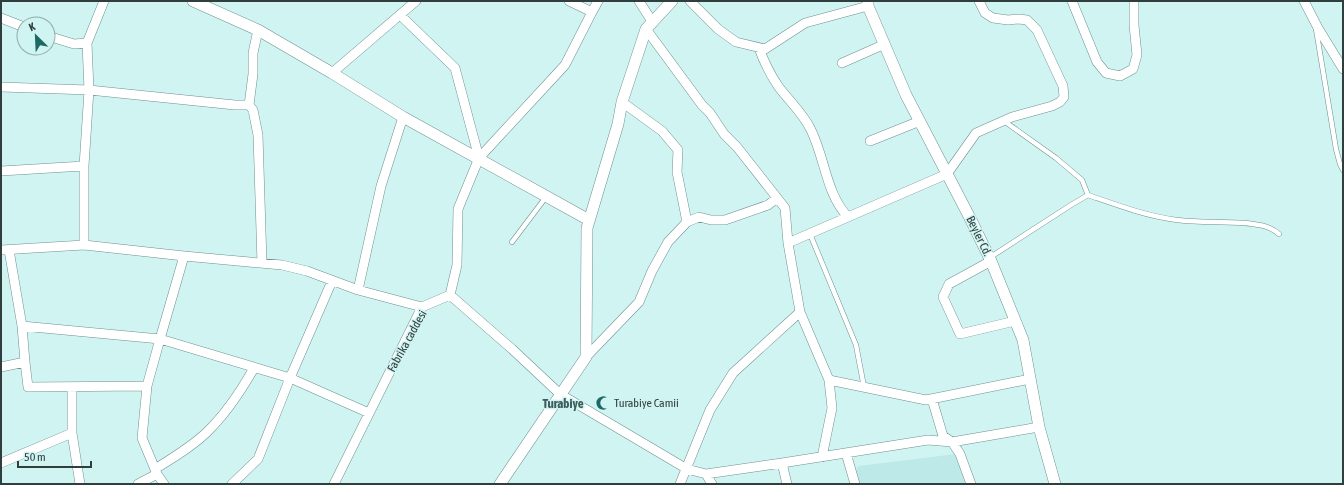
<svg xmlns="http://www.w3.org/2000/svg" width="1344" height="485" viewBox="0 0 1344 485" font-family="'Asap Condensed',sans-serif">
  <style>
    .built { fill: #bdeae8 }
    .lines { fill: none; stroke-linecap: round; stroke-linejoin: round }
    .service-casing { stroke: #6f918f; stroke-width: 5.5 }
    .minor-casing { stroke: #6f918f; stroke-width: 10 }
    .tertiary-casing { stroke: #6f918f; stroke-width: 12 }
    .service { stroke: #fff; stroke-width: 4.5 }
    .minor { stroke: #fff; stroke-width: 9 }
    .tertiary { stroke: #fff; stroke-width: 11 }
    .labels { text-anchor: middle; stroke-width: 3; stroke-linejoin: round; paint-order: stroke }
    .street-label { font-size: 12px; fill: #303e3d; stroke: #d0f4f2 }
    .poi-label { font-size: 12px; fill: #303e3d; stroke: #d0f4f2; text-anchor: start }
    .neighbourhood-label { font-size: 13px; font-weight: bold; fill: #3d5d5b; stroke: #d0f4f2 }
  </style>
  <rect width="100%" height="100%" fill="#d0f4f2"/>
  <path class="built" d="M956 454 967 484H858L855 473 858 466Z"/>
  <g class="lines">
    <defs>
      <path id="service" d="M1316 29 1336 149 1340 164 1343 170
        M1004 121 1056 158 1082 180 1088 195
        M810 234 856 345 864 387
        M512 242 546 197
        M989 258 1071 205 1088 195C1117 205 1146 216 1177 220 1200 223 1222 221 1245 223 1258 225 1269 225 1279 234"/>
      <path id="minor" d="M639 1 653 23
        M690 1 718 29 736 42 765 49 805 23 868 6
        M1072 1 1097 62 1106 73 1120 76 1133 69 1137 55 1134 25V1
        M1304 1 1318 28 1343 69
        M592 12 598 1
        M400 15 455 68 479 158
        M1 18 24 27
        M646 29 702 105 710 113 724 134 737 147 785 208 788 243
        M258 30 253 53V74L249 105 253 110 258 135 262 263
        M48 36 74 44 87 43
        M759 48C764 62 770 74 778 86 789 101 803 113 811 130 825 158 826 194 848 217
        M842 63 885 44
        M332 73 416 1
        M1 87 89 90 235 105H249
        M622 102 662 131 678 150 677 172 687 222
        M870 141 920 121
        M84 166 89 90 87 43 104 1
        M1 171 84 166V245
        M1 250 84 245 184 256 282 265 307 271 358 290 422 307
        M9 250 22 326 25 362
        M184 256 160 339 290 378 369 413
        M991 261 949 284 943 297 960 334 1015 321
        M358 290 381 186 403 117
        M450 295 512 349 560 394 687 469 706 474 782 463 787 484
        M800 312 829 380 832 408 822 457
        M22 326 160 339 147 386 142 438 157 474 138 484
        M586 357 639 302 652 271 668 242 687 222 699 217 711 220H725L768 205 777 198
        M1 367 25 362 28 387 147 386
        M829 380 926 400 1030 379
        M72 387V433L80 484
        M932 399 943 436 952 442 960 454 971 484
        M846 453 855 484
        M1 463 72 433
        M782 463 928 440 952 442 1039 427
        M155 469C173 458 191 447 206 433 226 414 241 391 254 368
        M157 474 164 484
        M706 474 712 484
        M232 484 258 459 290 378 332 281
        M334 484 422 307 450 295 457 265 458 209 479 158 565 65 592 12 569 1
        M680 484 710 410 733 373 800 312 788 243 947 174 976 133 1012 117 1052 106 1060 102 1064 97 1063 86 1037 30 1027 20 1019 19 1008 20 993 18 985 13 979 1"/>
      <path id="tertiary" d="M193 1 258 30 332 73 403 117 589 220
        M868 1V6L906 95 970 218 991 261 1023 340 1039 427 1055 484
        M500 484 586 357 587 228 618 124 622 102 646 29 672 1"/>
    </defs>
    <use href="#service" class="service-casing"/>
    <use href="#minor" class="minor-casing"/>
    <use href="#tertiary" class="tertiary-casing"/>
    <use href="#service" class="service"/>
    <use href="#minor" class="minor"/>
    <use href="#tertiary" class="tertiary"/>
  </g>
  <defs>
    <symbol id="mosque-bare" viewBox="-9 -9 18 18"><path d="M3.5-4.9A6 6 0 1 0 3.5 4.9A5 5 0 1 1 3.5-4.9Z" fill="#1c6966" stroke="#d0f4f2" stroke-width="2.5" paint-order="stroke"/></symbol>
  </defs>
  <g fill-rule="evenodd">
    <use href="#mosque-bare" x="593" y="393" width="20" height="20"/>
  </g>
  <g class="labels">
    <g class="street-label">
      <text transform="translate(979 236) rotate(64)" y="4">Beyler Cd.</text>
      <text transform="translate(407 341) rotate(-61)" y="4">Fabrika caddesi</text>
    </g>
    <g class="poi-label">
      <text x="614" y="407">Turabiye Camii</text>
    </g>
    <g class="neighbourhood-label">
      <text x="563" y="408">Turabiye</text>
    </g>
  </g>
  <rect width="1344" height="485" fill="none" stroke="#303e3d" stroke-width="4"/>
  <g transform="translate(36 36) rotate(336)"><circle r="19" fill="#d0f4f2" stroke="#90abaa"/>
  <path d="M0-3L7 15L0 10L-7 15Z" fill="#1c6966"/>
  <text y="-6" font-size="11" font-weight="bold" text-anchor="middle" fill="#303e3d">K</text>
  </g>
  <path d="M18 461v6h73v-6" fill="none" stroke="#303e3d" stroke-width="2"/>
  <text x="24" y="461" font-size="12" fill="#303e3d" stroke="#d0f4f2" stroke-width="3" paint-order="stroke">50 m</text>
</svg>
